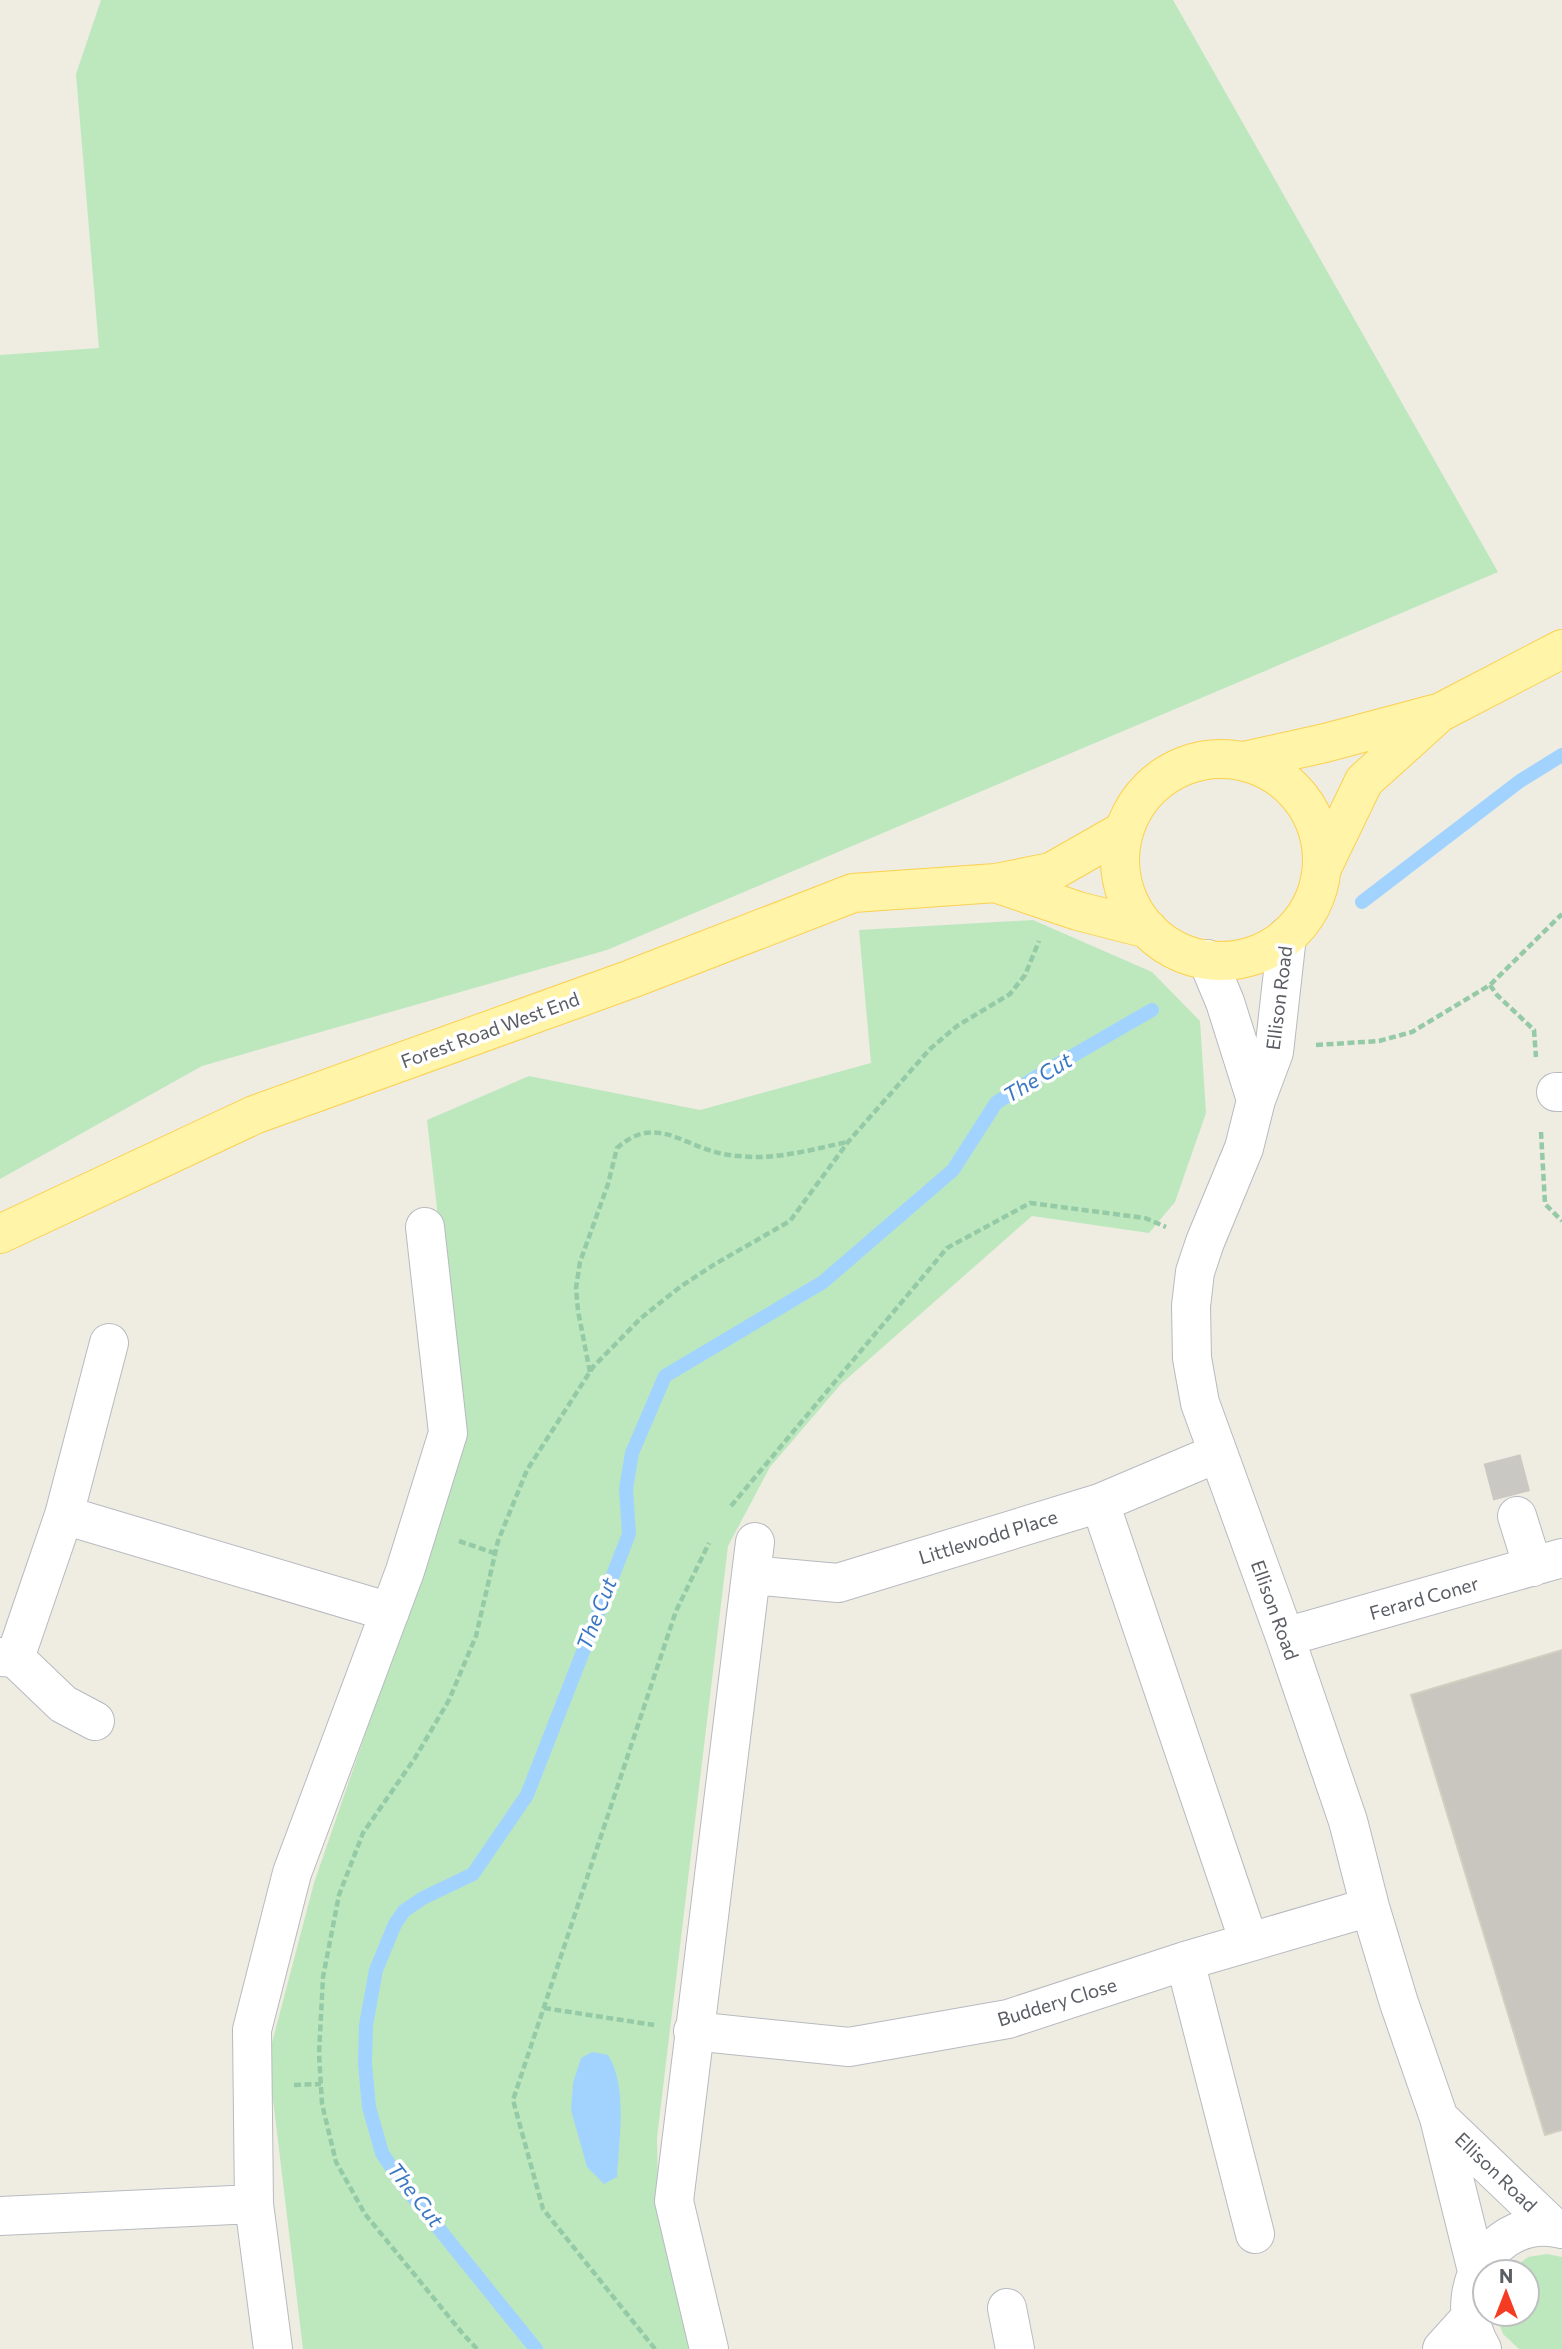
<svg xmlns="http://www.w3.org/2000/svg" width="1562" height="2349" viewBox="0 0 1562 2349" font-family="Commissioner,sans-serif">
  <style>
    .green { fill: #bde8be }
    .water { fill: #a2d3ff }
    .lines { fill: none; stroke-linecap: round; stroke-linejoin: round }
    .stream { stroke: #a2d3ff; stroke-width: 14 }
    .building { fill: #c9c6bf; stroke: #d4cec0; stroke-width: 2 }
    .minor-tunnel { stroke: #cac8c2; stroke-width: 38; stroke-dasharray: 38 19; stroke-linecap: butt }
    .minor-casing { stroke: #b7bac0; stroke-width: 40 }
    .major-casing { stroke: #fbd14f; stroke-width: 40 }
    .path { stroke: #95caa6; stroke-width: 4.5; stroke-dasharray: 7 3.5; stroke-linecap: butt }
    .minor { stroke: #fff; stroke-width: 38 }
    .major { stroke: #fff4a7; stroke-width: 38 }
    .labels { text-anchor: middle; stroke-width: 7; stroke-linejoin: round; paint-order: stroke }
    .street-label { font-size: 19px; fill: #5a5e64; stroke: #fff }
    .water-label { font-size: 21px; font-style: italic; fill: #3a77c2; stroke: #fff }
  </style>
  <rect width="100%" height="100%" fill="#efece2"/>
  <path class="green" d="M101 0H1173L1498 572 607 950 202 1066 0 1179V355L99 348 76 74Z
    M1033 920 1152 972 1200 1021 1206 1113 1175 1202 1149 1233 1032 1216 841 1384 770 1467 728 1546 657 2138 658 2189 696 2349H303L268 2058 314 1883 464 1447 427 1120 529 1076 700 1110 871 1063 859 930Z
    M1547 2254 1562 2257V2349H1519L1503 2334 1496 2314H1527V2272H1508L1528 2257Z"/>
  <path class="water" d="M592 2052 608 2055C628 2086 619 2141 617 2177L604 2184 587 2167 571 2110 573 2083 581 2058Z"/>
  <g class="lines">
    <path class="stream" d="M1362 902 1520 781 1562 755
      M536 2349 402 2183 382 2153 369 2107 365 2064 366 2025 376 1970 395 1924 404 1911 423 1898 473 1874 527 1795 629 1534 626 1489 632 1453 665 1376 823 1282 953 1170 996 1103 1041 1074 1152 1010"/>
  </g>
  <path class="building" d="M1562 1650V2130L1545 2135 1411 1695Z"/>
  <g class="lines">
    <path class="minor-tunnel" d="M1502 1459 1517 1516"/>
    <defs>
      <path id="minor" d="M1287 936 1274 1052 1256 1100 1244 1148 1205 1242 1195 1272 1191 1306 1192 1358 1200 1403 1285 1637 1348 1821 1370 1907 1399 2003 1439 2118 1477 2271
        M1207 959 1225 1002 1256 1100
        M1556 1092H1562
        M1100 1503 1249 1942
        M64 1515 390 1612
        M1517 1516 1533 1567
        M751 1575 838 1583 1100 1503 1218 1453
        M1285 1637 1562 1558
        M0 1657 15 1658 63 1704 95 1721
        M15 1658 64 1515 109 1343
        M1185 1961 1255 2234
        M693 2031 849 2047 1008 2019 1185 1961 1370 1907
        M1439 2118 1553 2227
        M0 2216 254 2204
        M1007 2308 1015 2349
        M273 2349 254 2204 252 2030 292 1873 405 1571 448 1433 425 1227
        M709 2349 674 2201 755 1542
        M1442 2349 1469 2319
        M1482 2349C1447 2293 1494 2212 1562 2229"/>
      <path id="major" d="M1120 860a101 101 0 1 1 202 0a101 101 0 1 1-202 0Z
        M1244 761 1325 743 1441 712 1562 649
        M1323 866 1364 781 1437 715
        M998 884 1078 911 1148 929
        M0 1234 254 1115 631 979 853 893 996 883 1051 872 1123 831"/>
    </defs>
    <use href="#minor" class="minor-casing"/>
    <use href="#major" class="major-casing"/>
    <path class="path" d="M1490 985 1497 995 1534 1030 1536 1057
      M1316 1045 1379 1041 1412 1032 1490 985 1562 914
      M1541 1132 1545 1204 1562 1221
      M590 1372 578 1311 576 1288 580 1262 608 1184 617 1148C652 1117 676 1140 712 1151 726 1156 746 1157 761 1157 790 1156 819 1148 847 1142
      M731 1506 947 1248 1030 1203 1145 1218 1166 1227
      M459 1541 494 1553
      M544 2008 654 2025
      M294 2085 321 2084
      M477 2349 463 2334 365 2214 336 2162 322 2104 319 2054 323 1977 339 1895 363 1833 415 1758 449 1700 476 1636 498 1541 527 1470 593 1367 641 1318 680 1287 715 1264 790 1221 848 1142 930 1049 957 1026 1010 994 1025 975 1039 941
      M655 2349 543 2209 513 2100 676 1611 709 1543"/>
    <use href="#minor" class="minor"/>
    <use href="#major" class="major"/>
  </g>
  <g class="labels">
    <g class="street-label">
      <text transform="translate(1279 998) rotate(-83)" y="7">Ellison Road</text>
      <text transform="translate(490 1030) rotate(-20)" y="7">Forest Road West End</text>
      <text transform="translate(988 1537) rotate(-17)" y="7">Littlewodd Place</text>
      <text transform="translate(1424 1598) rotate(-16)" y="7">Ferard Coner</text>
      <text transform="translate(1275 1610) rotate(70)" y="7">Ellison Road</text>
      <text transform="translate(1057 2002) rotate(-17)" y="7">Buddery Close</text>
      <text transform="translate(1496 2172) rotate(44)" y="7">Ellison Road</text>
    </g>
    <g class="water-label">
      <text transform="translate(1038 1078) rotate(-31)" y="7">The Cut</text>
      <text transform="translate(597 1614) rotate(-69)" y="7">The Cut</text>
      <text transform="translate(415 2195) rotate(52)" y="7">The Cut</text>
    </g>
  </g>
  <g transform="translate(1506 2293)"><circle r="33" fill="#ffffff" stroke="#bdbfc1" stroke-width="2"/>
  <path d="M0-5L12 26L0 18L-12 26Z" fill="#f53b22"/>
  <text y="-10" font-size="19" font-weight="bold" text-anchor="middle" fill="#5a5e64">N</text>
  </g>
</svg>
